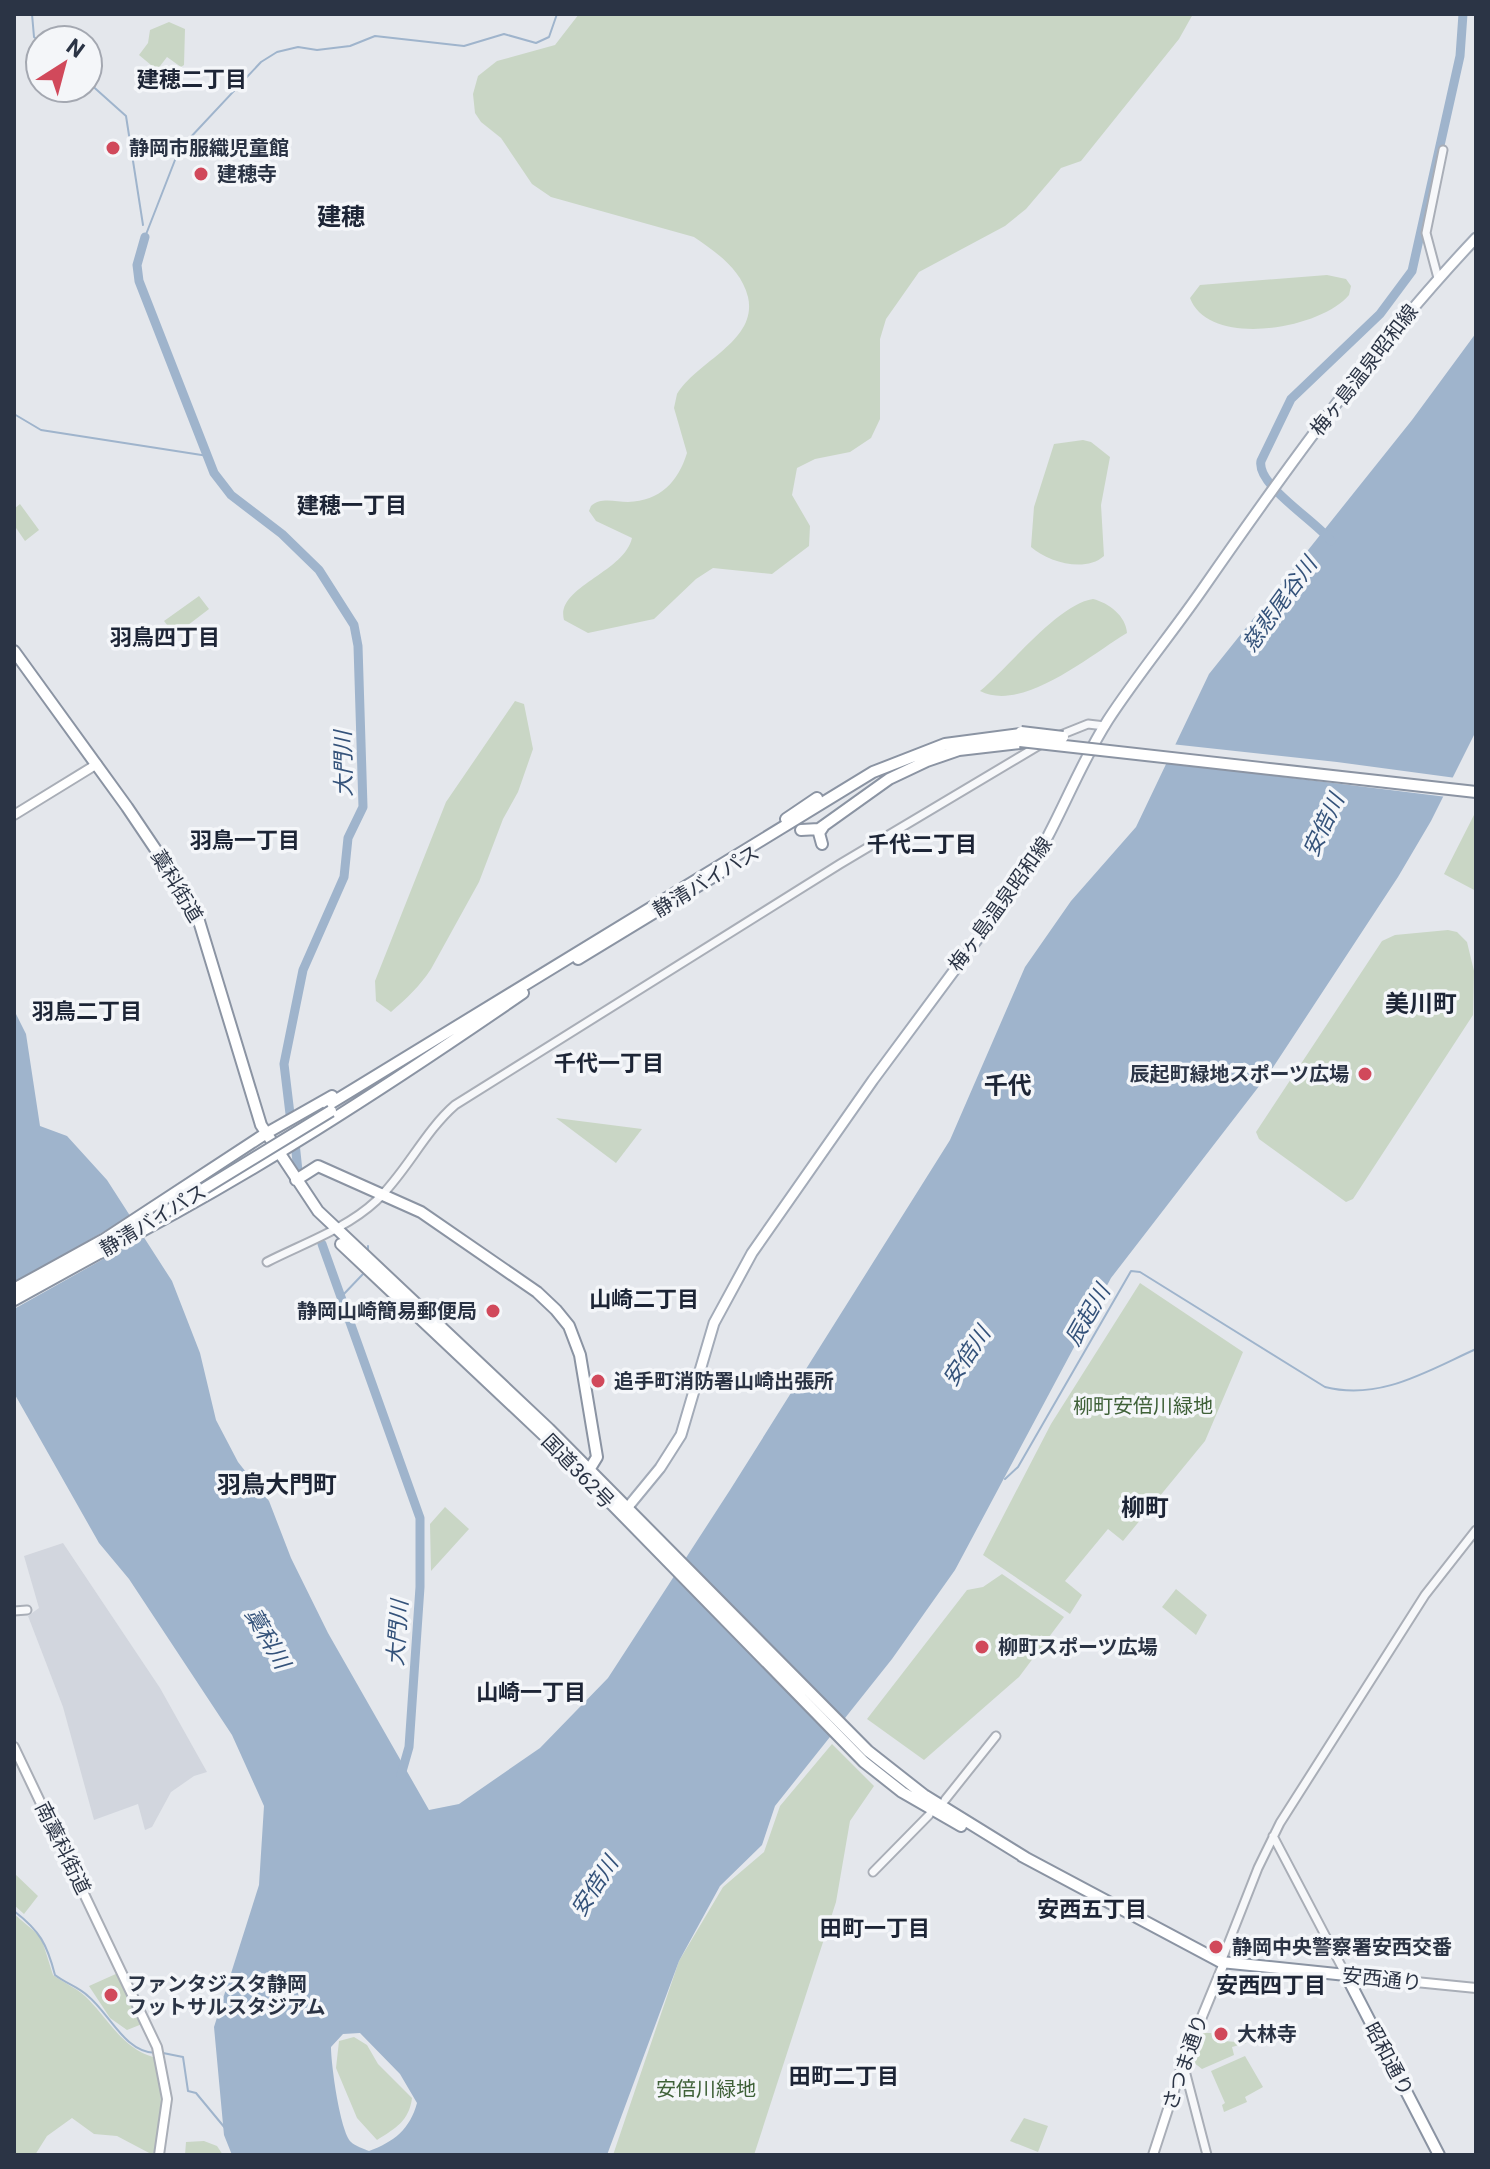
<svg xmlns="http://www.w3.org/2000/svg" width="1490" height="2169" viewBox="0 0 1490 2169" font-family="Roboto,'Noto Sans JP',sans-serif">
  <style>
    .built { fill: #d2d6de }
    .green { fill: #c9d6c5 }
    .water { fill: #9fb4cc; fill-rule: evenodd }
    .pier { fill: #e4e7ec }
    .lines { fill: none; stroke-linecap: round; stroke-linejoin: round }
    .stream { stroke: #9fb4cc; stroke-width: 2 }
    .river { stroke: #9fb4cc; stroke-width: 9 }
    .tertiary-casing { stroke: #a9aeb7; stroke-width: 11 }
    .secondary-casing { stroke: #a9aeb7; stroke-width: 12 }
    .primary-casing { stroke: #a3abb8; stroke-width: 13 }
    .trunk-casing { stroke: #8b94a3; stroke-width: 14 }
    .tertiary { stroke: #f7f8fa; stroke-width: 7 }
    .secondary { stroke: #fff; stroke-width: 8 }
    .primary { stroke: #fff; stroke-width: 9 }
    .trunk { stroke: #fff; stroke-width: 10 }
    .trunk-bridge-casing { stroke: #8b94a3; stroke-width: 14; stroke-linecap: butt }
    .trunk-bridge { stroke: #fff; stroke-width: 10 }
    .poi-dot { fill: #d1495b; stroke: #f4f6f9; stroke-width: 3 }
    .labels { text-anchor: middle; stroke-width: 7; stroke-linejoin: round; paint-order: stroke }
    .poi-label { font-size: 20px; font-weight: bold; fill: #2b3445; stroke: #f4f6f9; text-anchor: start }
    .street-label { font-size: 20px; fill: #2b3445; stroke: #f4f6f9 }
    .park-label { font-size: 20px; fill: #3f6138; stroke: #f4f6f9 }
    .neighbourhood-label { font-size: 22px; font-weight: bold; fill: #1d2536; stroke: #f4f6f9 }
    .water-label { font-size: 22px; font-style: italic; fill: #34527a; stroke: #f4f6f9 }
    .quarter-label { font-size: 24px; font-weight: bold; fill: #1d2536; stroke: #f4f6f9 }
  </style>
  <rect width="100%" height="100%" fill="#e4e7ec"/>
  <path class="built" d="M63 1543 160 1688 207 1772 194 1776 171 1792 152 1827 145 1830 138 1804 94 1820 63 1707 28 1616 39 1608 24 1556Z"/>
  <path class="green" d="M579 14H1193L1179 39 1081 161 1061 168 1026 209 1005 226 919 272 886 319 880 339V419L871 438 850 452 815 459 797 468 792 495 810 526 809 546 772 574 713 568 696 579 654 619 588 633 564 620C555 587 624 573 632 538L596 521 589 511 591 506C601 497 615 502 628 502 660 501 678 482 687 453L674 408 677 394C697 361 758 341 748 297 741 269 717 253 694 237L551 197 532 184 501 138 481 122 475 113 473 94 478 76 497 61 555 45Z
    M169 22 185 29 184 65 181 67 167 57 157 70 139 55 148 43 150 30Z
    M1327 275 1346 279 1351 286 1349 295C1321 329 1209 349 1190 298L1200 285Z
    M1083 440 1091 442 1110 457 1101 505 1104 556C1085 573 1048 562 1031 547L1034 507 1054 444Z
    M20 504 39 530 25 541 14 525V509Z
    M199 596 209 609 175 635 164 621Z
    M1093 599C1109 603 1126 616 1127 633 1090 655 1023 713 980 691 1008 668 1058 604 1093 599Z
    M515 701 524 704 533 749 518 792 503 819 479 882 431 969C420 986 406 999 391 1012L376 1001 375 981 446 802Z
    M1474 815 1476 816V891L1444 874Z
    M1448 930 1457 932 1467 942 1474 971 1473 1015 1353 1199 1346 1202 1259 1139 1256 1132 1382 941 1395 935Z
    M556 1118 642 1129 616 1163Z
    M1140 1283 1243 1352 1205 1441 1123 1541 1108 1529 1065 1581 1082 1595 1070 1614 983 1555 1051 1424Z
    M445 1507 469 1529 431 1571 430 1524Z
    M1002 1574 1064 1617 1019 1677 924 1760 867 1719 967 1590 983 1587Z
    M1176 1589 1207 1615 1196 1635 1162 1607Z
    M832 1744 874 1786 850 1821 836 1902 754 2155H613L679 1961 723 1887 764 1852 780 1806Z
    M14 1873 38 1896 24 1914 14 1905Z
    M14 1914 41 1937 53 1975C64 1983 79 1989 89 2000 110 2022 123 2048 153 2057 165 2090 162 2122 153 2155L117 2136 94 2134 72 2118 47 2136 35 2155H14Z
    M118 1973 142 2024 127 2030 110 2018 89 1986Z
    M1203 2033H1214V2040L1247 2043 1232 2047 1234 2055 1202 2069 1193 2062Z
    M354 2037 367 2045 378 2064 412 2098C409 2121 396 2128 377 2140L357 2118 336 2068 339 2041Z
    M1245 2056 1263 2087 1245 2097 1247 2102 1224 2112 1222 2105 1225 2103 1211 2071Z
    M1024 2118 1048 2126 1038 2152 1010 2141Z
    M204 2141 217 2146 223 2155H185L186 2142Z"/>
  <path class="water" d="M1476 333V731L1431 821 1398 877 1270 1072 1111 1278 955 1570 892 1659 775 1806 762 1845 720 1886 679 1961 607 2155H232L224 2135 214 2027 259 1885 264 1806 232 1735 129 1579 99 1543 14 1393V1010L26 1034 40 1126 67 1136 107 1180 172 1281 200 1353 216 1420 238 1462 269 1501 291 1558 328 1633 429 1810 459 1804 540 1748 608 1678 730 1490 950 1140 1025 967 1071 901 1136 827 1209 674 1412 420ZM360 2033 400 2074 417 2103C410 2129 394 2142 369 2151 364 2149 355 2146 351 2142 340 2131 331 2064 331 2047L343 2034Z"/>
  <path class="pier" d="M1171 744 1337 762 1456 778 1447 797 1163 762Z
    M134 1214 148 1234 14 1309V1284Z"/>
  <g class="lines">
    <path class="stream" d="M32 14 34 37 40 42
      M88 82 126 116 143 225
      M145 237 175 160 188 140 261 62 277 52 298 47 317 50 350 46 375 36 464 46 504 34 536 43 549 37 557 14
      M14 414 41 430 208 456
      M368 1246V1251
      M341 1297 363 1274
      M1005 1479 1018 1467 1131 1271 1140 1272 1325 1387C1380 1401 1427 1371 1476 1349
      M14 1911C40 1931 47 1944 55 1975 65 1983 79 1987 88 1996 109 2013 125 2053 156 2053
      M163 2053 183 2057 188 2091 196 2093 225 2128"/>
    <path class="river" d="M145 237 137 265 139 281 214 473 231 495 282 534 319 570 354 625 358 646 363 807 348 838 344 877 303 970 284 1064 290 1114
      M1331 541C1316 521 1256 485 1261 461L1291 399 1380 314 1412 271 1460 56 1463 14
      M295 1143 298 1171
      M322 1244 420 1518V1587L409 1747 401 1775"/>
    <defs>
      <path id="tertiary" d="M1438 278 1426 233 1443 150
        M1058 736 1088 724 1105 726
        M267 1262C302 1244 346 1229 376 1201 406 1173 424 1132 455 1105L840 864 1043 743
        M14 1611 27 1610
        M945 1800 996 1736
        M1273 1836 1346 1975
        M873 1872 929 1815
        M1221 1962 1258 1868 1280 1823 1425 1595 1476 1530
        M1183 2063 1207 2155"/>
      <path id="secondary" d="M14 815 97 764
        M14 1747 157 2047 167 2099 159 2155
        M1345 1975 1476 1988
        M1153 2155 1183 2063 1224 1963"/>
      <path id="primary" d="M623 1513 660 1468 681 1435 714 1323 752 1253 873 1080 1025 875C1058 826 1076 770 1108 720 1138 674 1173 632 1204 587 1288 466 1375 345 1476 238"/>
      <path id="trunk" d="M14 651 127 807 195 908 261 1125 318 1211 549 1429 868 1751 924 1795 1026 1858
        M786 819 817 798
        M801 830 819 829 889 779 927 761 959 750 1029 742
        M822 844 819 833 823 827
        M578 959 721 872
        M328 1105 873 772 945 744 1021 734
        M296 1180 318 1166 421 1212 537 1292 556 1310 569 1326 580 1355 597 1457 589 1470
        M97 1244 265 1134 332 1096
        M341 1244 551 1442 864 1762 902 1792 961 1826
        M100 1253C247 1178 388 1086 523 993
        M14 1289 103 1240
        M14 1300 103 1251
        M1022 1856 1221 1962 1346 1975 1439 2155"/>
    </defs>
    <use href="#tertiary" class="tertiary-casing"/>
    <use href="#secondary" class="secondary-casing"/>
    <use href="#primary" class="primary-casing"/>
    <use href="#trunk" class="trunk-casing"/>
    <use href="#tertiary" class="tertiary"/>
    <use href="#secondary" class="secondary"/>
    <use href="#primary" class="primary"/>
    <use href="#trunk" class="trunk"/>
    <defs>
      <path id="trunk-bridge" d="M1021 732 1063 737
        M1020 741 1476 792
        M156 1218 331 1111"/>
    </defs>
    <use href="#trunk-bridge" class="trunk-bridge-casing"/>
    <use href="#trunk-bridge" class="trunk-bridge"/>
  </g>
  <g class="poi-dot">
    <circle cx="113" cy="148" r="8"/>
    <circle cx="201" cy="174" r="8"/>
    <circle cx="1365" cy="1074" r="8"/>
    <circle cx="493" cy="1311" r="8"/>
    <circle cx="598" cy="1381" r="8"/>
    <circle cx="982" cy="1647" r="8"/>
    <circle cx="1216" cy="1947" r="8"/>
    <circle cx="111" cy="1995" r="8"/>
    <circle cx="1221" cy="2034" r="8"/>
  </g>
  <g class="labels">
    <g class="poi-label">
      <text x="129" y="155">静岡市服織児童館</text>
      <text x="217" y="181">建穂寺</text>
      <text x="1349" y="1081" text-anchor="end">辰起町緑地スポーツ広場</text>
      <text x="477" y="1318" text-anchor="end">静岡山崎簡易郵便局</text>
      <text x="614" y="1388">追手町消防署山崎出張所</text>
      <text x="998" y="1654">柳町スポーツ広場</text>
      <text x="1232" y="1954">静岡中央警察署安西交番</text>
      <text x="127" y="1991">ファンタジスタ静岡<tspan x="127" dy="23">フットサルスタジアム</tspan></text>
      <text x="1237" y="2041">大林寺</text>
    </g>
    <g class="street-label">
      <text transform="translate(1364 370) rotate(-52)" y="7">梅ヶ島温泉昭和線</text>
      <text transform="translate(706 881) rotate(-31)" y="7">静清バイパス</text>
      <text transform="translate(177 886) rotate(59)" y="7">藁科街道</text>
      <text transform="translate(1000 904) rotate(-54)" y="7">梅ヶ島温泉昭和線</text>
      <text transform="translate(153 1220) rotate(-31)" y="7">静清バイパス</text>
      <text transform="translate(578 1471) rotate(46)" y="7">国道362号</text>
      <text transform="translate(63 1848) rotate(64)" y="7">南藁科街道</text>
      <text transform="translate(1382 1979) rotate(6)" y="7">安西通り</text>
      <text transform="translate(1389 2059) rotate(62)" y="7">昭和通り</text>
      <text transform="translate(1185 2062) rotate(-71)" y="7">さつま通り</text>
    </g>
    <g class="park-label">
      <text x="1143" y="1413">柳町安倍川緑地</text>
      <text x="706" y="2096">安倍川緑地</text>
    </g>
    <g class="neighbourhood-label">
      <text x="192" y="87">建穂二丁目</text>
      <text x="352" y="513">建穂一丁目</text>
      <text x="165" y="645">羽鳥四丁目</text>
      <text x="245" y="848">羽鳥一丁目</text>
      <text x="922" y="852">千代二丁目</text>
      <text x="87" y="1019">羽鳥二丁目</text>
      <text x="609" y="1071">千代一丁目</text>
      <text x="644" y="1307">山崎二丁目</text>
      <text x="531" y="1700">山崎一丁目</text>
      <text x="1092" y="1917">安西五丁目</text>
      <text x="875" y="1936">田町一丁目</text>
      <text x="1271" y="1993">安西四丁目</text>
      <text x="844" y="2084">田町二丁目</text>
    </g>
    <g class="water-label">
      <text transform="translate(1279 604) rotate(-54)" y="8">慈悲尾谷川</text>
      <text transform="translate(343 764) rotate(-91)" y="8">大門川</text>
      <text transform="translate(1323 825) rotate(-65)" y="8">安倍川</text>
      <text transform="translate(1087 1315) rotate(-60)" y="8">辰起川</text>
      <text transform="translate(966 1356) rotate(-56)" y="8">安倍川</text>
      <text transform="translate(397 1633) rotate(-86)" y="8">大門川</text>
      <text transform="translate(268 1638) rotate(60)" y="8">藁科川</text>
      <text transform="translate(594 1886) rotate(-57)" y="8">安倍川</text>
    </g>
    <g class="quarter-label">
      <text x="341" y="225">建穂</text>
      <text x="1421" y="1012">美川町</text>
      <text x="1008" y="1094">千代</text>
      <text x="277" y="1493">羽鳥大門町</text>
      <text x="1145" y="1516">柳町</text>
    </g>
  </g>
  <rect width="1490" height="2169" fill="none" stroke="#2b3445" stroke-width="32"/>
  <g transform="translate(64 64) rotate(36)"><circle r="38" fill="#f4f6f9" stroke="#a4a8b1" stroke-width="2"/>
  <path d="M0-6L14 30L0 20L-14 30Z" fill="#d1495b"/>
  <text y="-12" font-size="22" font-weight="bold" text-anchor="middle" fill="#2b3445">N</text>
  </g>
</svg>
